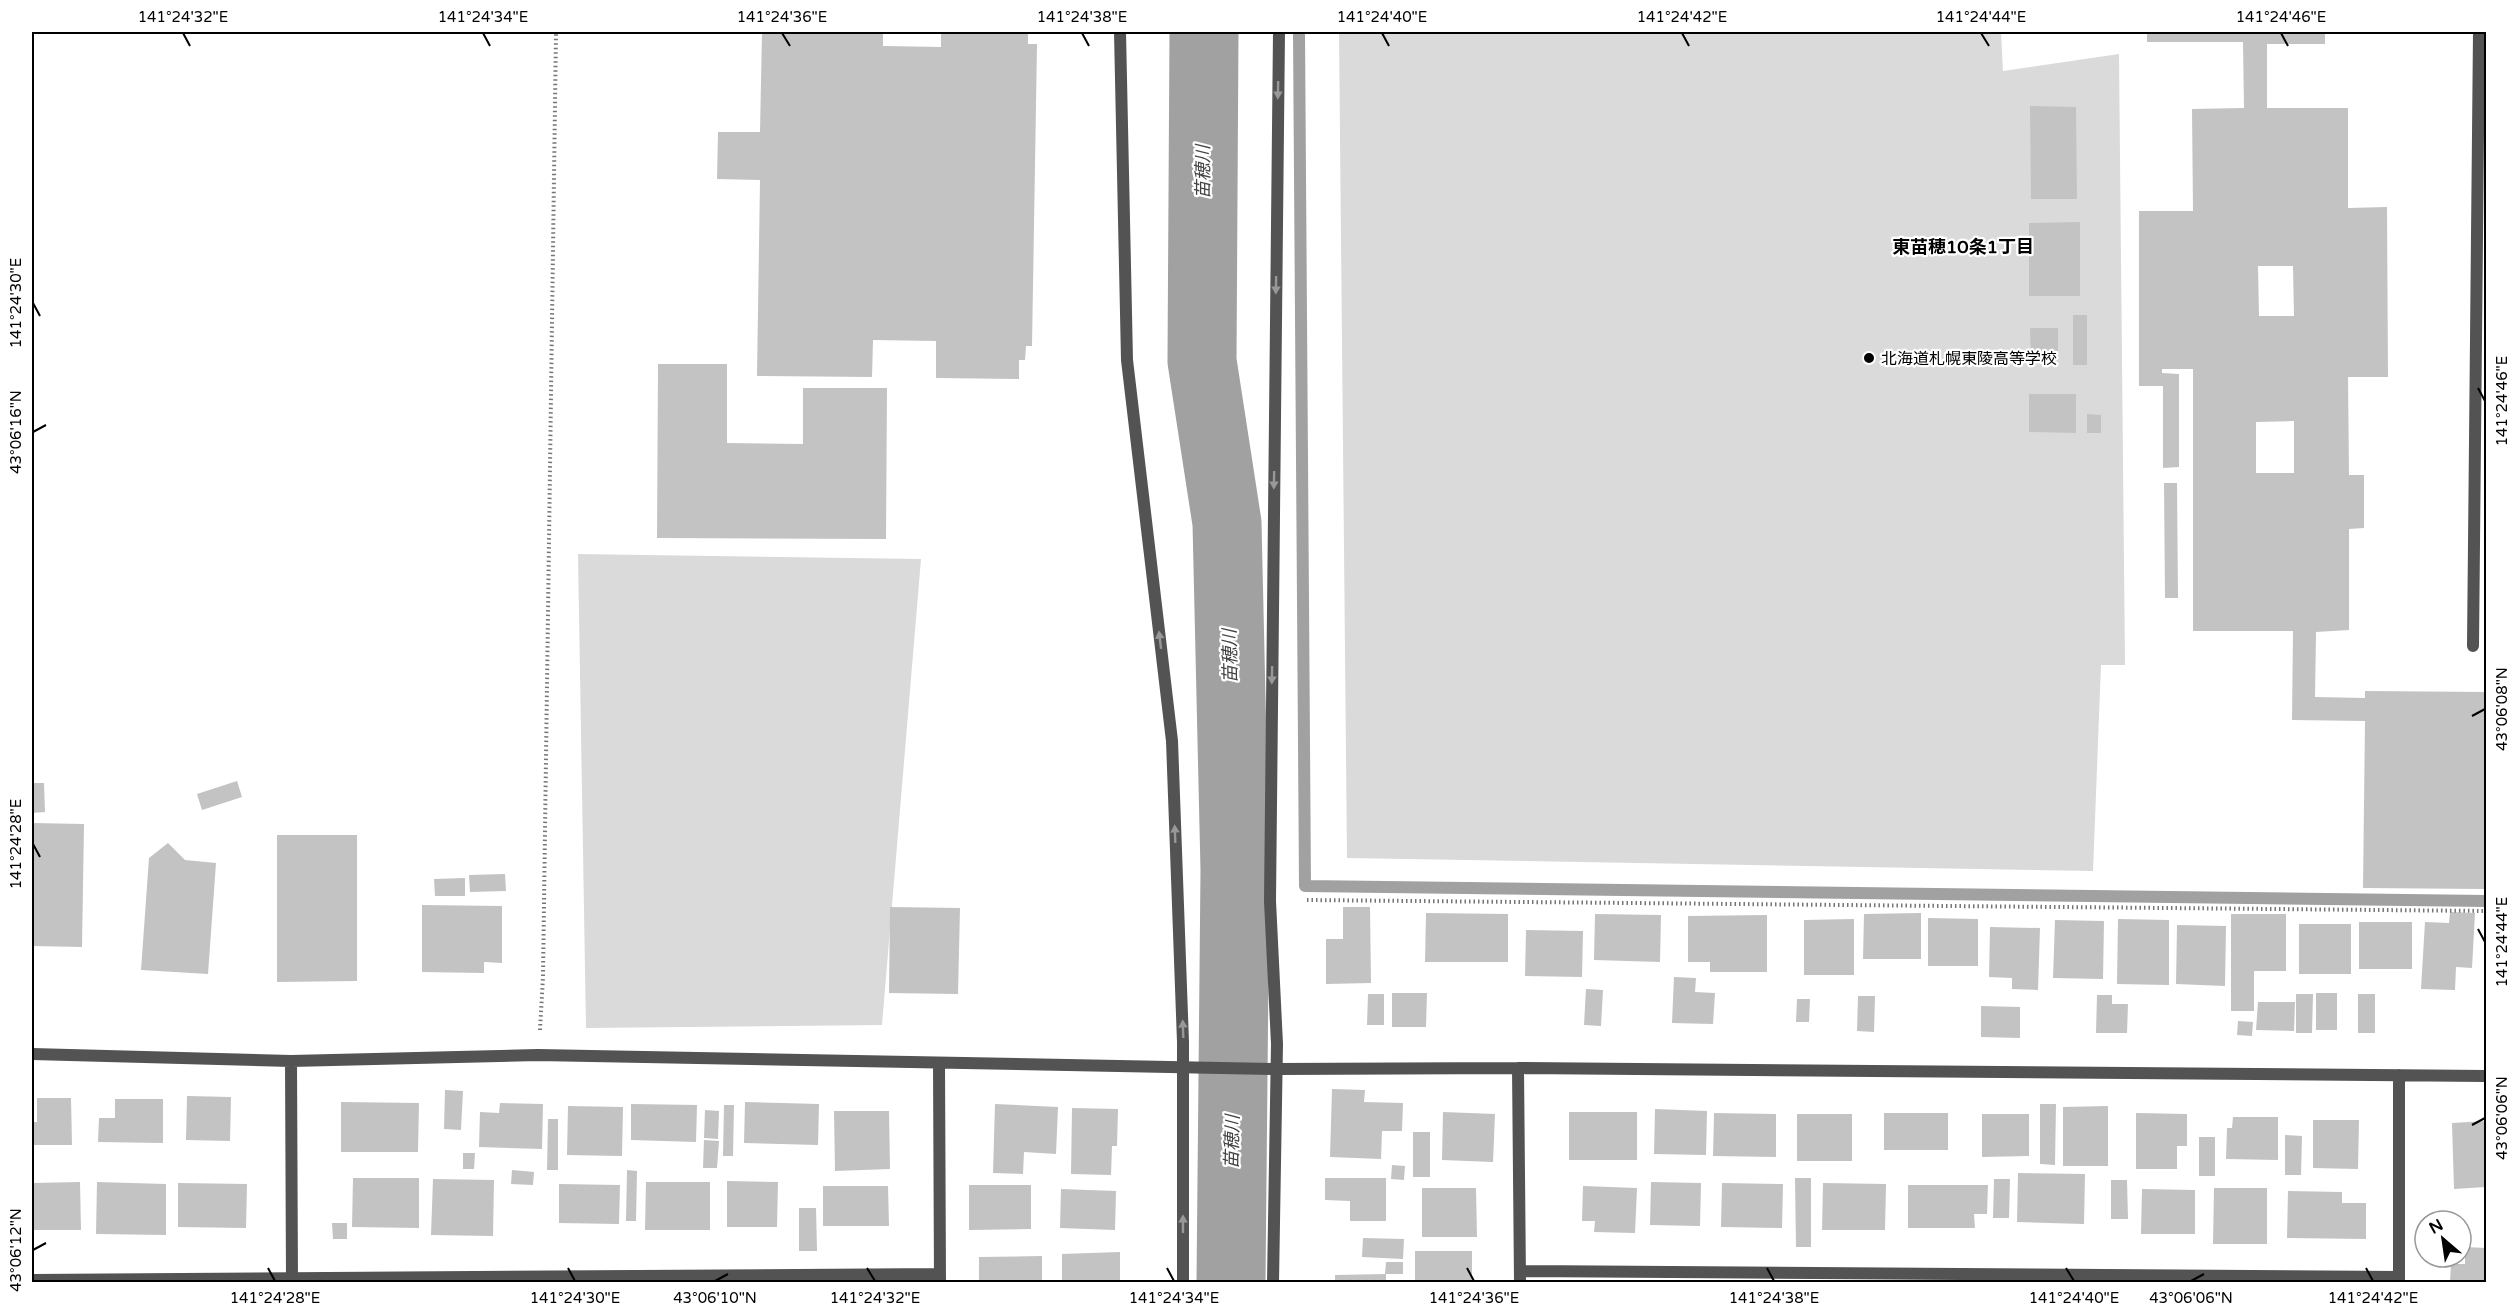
<svg xmlns="http://www.w3.org/2000/svg" width="2518" height="1314" viewBox="0 0 2518 1314" font-family="'Varela Round','Noto Sans JP',sans-serif">
  <style>
    .green { fill: #dadada }
    .lines { fill: none; stroke-linecap: round; stroke-linejoin: round }
    .stream { stroke: #a1a1a1; stroke-width: 12 }
    .river { stroke: #a1a1a1; stroke-width: 69 }
    .building { fill: #c3c3c3; fill-rule: evenodd }
    .path { stroke: #757575; stroke-width: 4; stroke-dasharray: 1.5 3; stroke-linecap: butt }
    .service { stroke: #535353; stroke-width: 12 }
    .minor { stroke: #535353; stroke-width: 12 }
    .tertiary { stroke: #535353; stroke-width: 12 }
    .oneway { fill: #989898 }
    .ticks { fill: none; stroke: #000; stroke-width: 2 }
    .poi-dot { fill: #000; stroke: #fff; stroke-width: 2 }
    .labels { text-anchor: middle; stroke-width: 4.5; stroke-linejoin: round; paint-order: stroke }
    .poi-label { font-size: 16px; fill: #000; stroke: #fff; text-anchor: start }
    .water-label { font-size: 18px; font-style: italic; fill: #424242; stroke: #fff }
    .neighbourhood-label { font-size: 18px; font-weight: bold; fill: #000; stroke: #fff }
    .neatline { fill: none; stroke: #000; stroke-width: 2 }
    .ticks-label { font-size: 15px; text-anchor: middle; fill: #000 }
  </style>
  <rect width="100%" height="100%" fill="#fff"/>
  <path class="green" d="M1339 32H2001L2003 71 2119 54 2125 665H2101L2093 871 1347 858Z
    M578 554 921 559 882 1025 586 1028Z"/>
  <g class="lines">
    <path class="stream" d="M1299 32 1305 886 2486 901"/>
    <path class="river" d="M1204 32 1202 361 1227 523 1235 870 1231 1282"/>
  </g>
  <path class="building" d="M762 32H883V46L941 47V32H1028V44H1037L1032 346H1026L1025 360H1019V379L936 378V341L873 340 872 377 757 376 760 180 717 179 718 132H760Z
    M2147 32H2325V44H2267V108H2348V208L2387 207 2388 377H2348L2349 475H2364V528L2349 529V630L2316 632 2315 697 2365 698V691L2486 692V889L2363 888 2365 721 2292 720 2293 631H2193V369H2162V373L2179 374V467L2163 468V386H2139V211H2193L2192 109 2244 108 2243 42H2147ZM2258 266H2293L2294 316H2259ZM2294 421V473H2256V422Z
    M2030 106 2076 107 2077 199H2031Z
    M2080 222V296H2029V223Z
    M2073 315H2087V365H2073Z
    M2030 328H2058V360H2031Z
    M658 364H727V443L803 444V388H887L886 539 657 538Z
    M2029 394H2076V433L2029 432Z
    M2087 414 2101 415V433H2087Z
    M2164 483H2177L2178 598H2165Z
    M237 781 242 797 202 810 197 794Z
    M32 783H44L45 812 32 813Z
    M32 823 84 824 82 947 32 946Z
    M277 835H357V981L277 982Z
    M168 843 185 860 216 863 208 974 141 970 149 858Z
    M505 874 506 891 470 892 469 875Z
    M465 878V896H435L434 879Z
    M422 905 502 906V963L484 962V973L422 972Z
    M890 907 960 908 958 994 889 993Z
    M1343 907H1370L1371 983 1326 984V939H1343Z
    M2450 912 2475 913 2472 968 2456 967 2455 990 2421 989 2425 922 2449 923Z
    M1426 913 1508 914V962H1425Z
    M1921 913V959H1863L1864 914Z
    M1595 914 1661 915 1660 962 1594 960Z
    M2231 914H2286V971H2254V1011H2231Z
    M1767 915V972H1710V962H1688V916Z
    M1928 918 1978 919V966H1928Z
    M1854 919V975H1804V920Z
    M2118 919 2169 920V985L2117 984Z
    M2055 920 2104 921 2103 979 2053 978Z
    M2359 922H2412V969H2359Z
    M2299 924H2351V974H2299Z
    M2177 925 2226 926 2225 986 2176 984Z
    M1990 927 2040 928 2038 990 2012 989V978L1989 977Z
    M1526 930 1583 931 1582 977 1525 976Z
    M1674 977 1696 978 1695 992 1715 993 1713 1024 1672 1023Z
    M1586 989 1603 990 1601 1026 1584 1025Z
    M1392 993H1427L1426 1027H1392Z
    M2316 993H2337V1030H2316Z
    M1368 994H1384V1025H1367Z
    M2296 994H2313L2312 1033H2296Z
    M2358 994H2375V1033H2358Z
    M2097 995H2112V1004H2128L2127 1033H2096Z
    M1858 996H1875L1874 1032 1857 1031Z
    M1797 999H1810L1809 1022H1796Z
    M2258 1002H2295L2294 1031 2256 1030Z
    M1981 1006 2020 1007V1038L1981 1037Z
    M2238 1021 2253 1022 2252 1036 2237 1035Z
    M1332 1089 1365 1090 1364 1102 1403 1103 1402 1131H1382L1381 1159 1330 1157Z
    M445 1090 463 1091 461 1130 444 1129Z
    M187 1096 231 1097 230 1141 186 1140Z
    M37 1098H71L72 1145H32V1122H37Z
    M115 1099H163V1143L98 1142 99 1118H115Z
    M341 1102 419 1103 418 1152H341Z
    M745 1102 819 1104 818 1145 744 1143Z
    M500 1103 543 1104 542 1149 479 1147 480 1112 499 1113Z
    M631 1104 697 1105 696 1142 631 1140Z
    M995 1104 1058 1107 1056 1154 1024 1152 1023 1174 993 1173Z
    M2040 1104H2056L2055 1165 2040 1164Z
    M724 1105H734L733 1156H723Z
    M568 1106 623 1107 622 1156 567 1155Z
    M2108 1106V1166H2063V1107Z
    M1072 1108 1118 1109 1117 1146H1112L1111 1175 1071 1174Z
    M1655 1109 1707 1111 1706 1155 1654 1154Z
    M705 1110 719 1111 718 1139 704 1138Z
    M834 1111H889L890 1169 835 1171Z
    M1443 1112 1495 1114 1493 1162 1442 1160Z
    M1569 1112H1637V1160H1569Z
    M1714 1113 1776 1114V1157L1713 1156Z
    M1884 1113H1948V1150H1884Z
    M2136 1113 2187 1114V1146H2177V1169H2136Z
    M1797 1114H1852V1161H1797Z
    M1982 1114H2029V1156L1982 1157Z
    M2233 1117H2278V1160L2226 1159 2227 1128H2232Z
    M548 1119H558V1170H547Z
    M2313 1120H2359L2358 1169 2313 1168Z
    M2486 1121V1187L2454 1189 2452 1123Z
    M1413 1132H1430V1177H1413Z
    M2285 1135 2302 1136 2301 1175H2285Z
    M2199 1137H2215V1176H2199Z
    M704 1140 719 1141 717 1168H703Z
    M463 1153H475L474 1169H463Z
    M1392 1165 1405 1166 1404 1180 1391 1179Z
    M512 1170 534 1172 533 1185 511 1184Z
    M627 1170 637 1171 636 1221H626Z
    M2018 1173 2085 1174 2084 1224 2017 1222Z
    M353 1178H419V1228L352 1227Z
    M1325 1178H1386V1221H1350V1201L1325 1200Z
    M1795 1178H1811V1247H1796Z
    M433 1179 494 1180 493 1236 431 1235Z
    M1994 1179H2010L2009 1218H1993Z
    M2111 1180H2127L2128 1219H2111Z
    M727 1181 778 1182 777 1227H727Z
    M80 1182 81 1230H32V1183Z
    M97 1182 166 1184V1235L96 1234Z
    M646 1182H710V1230H645Z
    M1651 1182 1701 1183 1700 1226 1650 1225Z
    M178 1183 247 1184 246 1228 178 1227Z
    M1722 1183 1783 1184 1782 1228 1721 1227Z
    M1823 1183 1886 1184 1885 1230H1822Z
    M559 1184 620 1185 619 1224 559 1223Z
    M969 1185H1031V1229L969 1230Z
    M1908 1185H1988L1987 1214H1974L1975 1228H1908Z
    M823 1186H888L889 1226H823Z
    M1583 1186 1637 1188 1635 1233 1594 1232 1595 1221H1582Z
    M1422 1188H1476L1477 1237H1422Z
    M2214 1188H2267V1244H2213Z
    M1061 1189 1116 1191 1115 1230 1060 1228Z
    M2142 1189 2195 1190V1234H2141Z
    M2288 1191 2342 1192V1203H2366V1239L2287 1238Z
    M799 1208H816L817 1251H799Z
    M332 1223H347V1239H333Z
    M1363 1238 1404 1239 1403 1259 1362 1257Z
    M2465 1247 2486 1248V1282H2450L2451 1264H2465Z
    M1415 1251H1472V1282H1415Z
    M1120 1252V1282H1062V1254Z
    M1042 1256V1282H979V1257Z
    M1386 1262H1403V1274H1385Z
    M1386 1274V1282H1335V1275Z"/>
  <g class="lines">
    <path class="path" d="M1307 900 2486 911
      M540 1030 543 977 556 32"/>
    <path class="service" d="M2473 646 2479 32"/>
    <path class="minor" d="M32 1054 291 1061 538 1055 1276 1069 1518 1068 2486 1076
      M291 1061 292 1282
      M939 1064 940 1282
      M1518 1068 1520 1282
      M1520 1271 2399 1277
      M32 1280 940 1274
      M2399 1282V1075"/>
    <path class="tertiary" d="M1120 32 1127 360 1172 741 1183 1042V1282
      M1273 1282 1277 1044 1270 901 1279 32"/>
  </g>
  <defs><path id="oneway-solid" d="M-6-.8H1V-3.2L6.5 0L1 3.2V.8H-6Z" transform="scale(1.5)"/></defs>
  <g class="oneway">
    <use href="#oneway-solid" transform="translate(1278 90) rotate(91)"/>
    <use href="#oneway-solid" transform="translate(1276 285) rotate(91)"/>
    <use href="#oneway-solid" transform="translate(1274 480) rotate(91)"/>
    <use href="#oneway-solid" transform="translate(1160 640) rotate(-97)"/>
    <use href="#oneway-solid" transform="translate(1272 675) rotate(91)"/>
    <use href="#oneway-solid" transform="translate(1175 834) rotate(-92)"/>
    <use href="#oneway-solid" transform="translate(1183 1029) rotate(-92)"/>
    <use href="#oneway-solid" transform="translate(1183 1224) rotate(-90)"/>
  </g>
  <path class="ticks" d="M183 33 190 46M483 33 490 46M782 33 790 46M1082 33 1089 46M1382 33 1389 46M1682 33 1689 46M1981 33 1989 46M2281 33 2288 46M33 303 40 316M2478 388 2485 401M33 432 46 425M2472 716 2485 709M33 844 40 857M2478 929 2485 942M2472 1125 2485 1118M33 1250 46 1243M268 1268 275 1281M568 1268 575 1281M867 1268 875 1281M1167 1268 1174 1281M1467 1268 1474 1281M1767 1268 1774 1281M2066 1268 2074 1281M2366 1268 2373 1281M715 1281 728 1274M2191 1281 2204 1274"/>
  <circle class="poi-dot" cx="1869" cy="358" r="6"/>
  <g class="labels">
    <g class="poi-label">
      <text x="1881" y="364">北海道札幌東陵高等学校</text>
    </g>
    <g class="water-label">
      <text transform="translate(1203 172) rotate(-90)" y="6">苗穂川</text>
      <text transform="translate(1230 656) rotate(-91)" y="6">苗穂川</text>
      <text transform="translate(1232 1142) rotate(-89)" y="6">苗穂川</text>
    </g>
    <g class="neighbourhood-label">
      <text x="1963" y="253">東苗穂10条1丁目</text>
    </g>
  </g>
  <rect width="2518" height="1314" fill="none" stroke="#ffffff" stroke-width="66"/>
  <g transform="translate(2443 1239) rotate(331)"><circle r="28" fill="#ffffff" stroke="#999999" stroke-width="1.5"/>
  <path d="M0-4.5L10 22L0 15L-10 22Z" fill="#000000"/>
  <text y="-9" font-size="16" font-weight="bold" text-anchor="middle" fill="#000000">N</text>
  </g>
  <rect x="33" y="33" width="2452" height="1248" class="neatline"/>
  <g class="ticks-label">
    <text x="183" y="22">141°24'32"E</text>
    <text x="483" y="22">141°24'34"E</text>
    <text x="782" y="22">141°24'36"E</text>
    <text x="1082" y="22">141°24'38"E</text>
    <text x="1382" y="22">141°24'40"E</text>
    <text x="1682" y="22">141°24'42"E</text>
    <text x="1981" y="22">141°24'44"E</text>
    <text x="2281" y="22">141°24'46"E</text>
    <text transform="translate(16 303) rotate(-90)" y="5">141°24'30"E</text>
    <text transform="translate(2502 401) rotate(-90)" y="5">141°24'46"E</text>
    <text transform="translate(16 432) rotate(-90)" y="5">43°06'16"N</text>
    <text transform="translate(2502 709) rotate(-90)" y="5">43°06'08"N</text>
    <text transform="translate(16 844) rotate(-90)" y="5">141°24'28"E</text>
    <text transform="translate(2502 942) rotate(-90)" y="5">141°24'44"E</text>
    <text transform="translate(2502 1118) rotate(-90)" y="5">43°06'06"N</text>
    <text transform="translate(16 1250) rotate(-90)" y="5">43°06'12"N</text>
    <text x="275" y="1303">141°24'28"E</text>
    <text x="575" y="1303">141°24'30"E</text>
    <text x="715" y="1303">43°06'10"N</text>
    <text x="875" y="1303">141°24'32"E</text>
    <text x="1174" y="1303">141°24'34"E</text>
    <text x="1474" y="1303">141°24'36"E</text>
    <text x="1774" y="1303">141°24'38"E</text>
    <text x="2074" y="1303">141°24'40"E</text>
    <text x="2191" y="1303">43°06'06"N</text>
    <text x="2373" y="1303">141°24'42"E</text>
  </g>
</svg>
